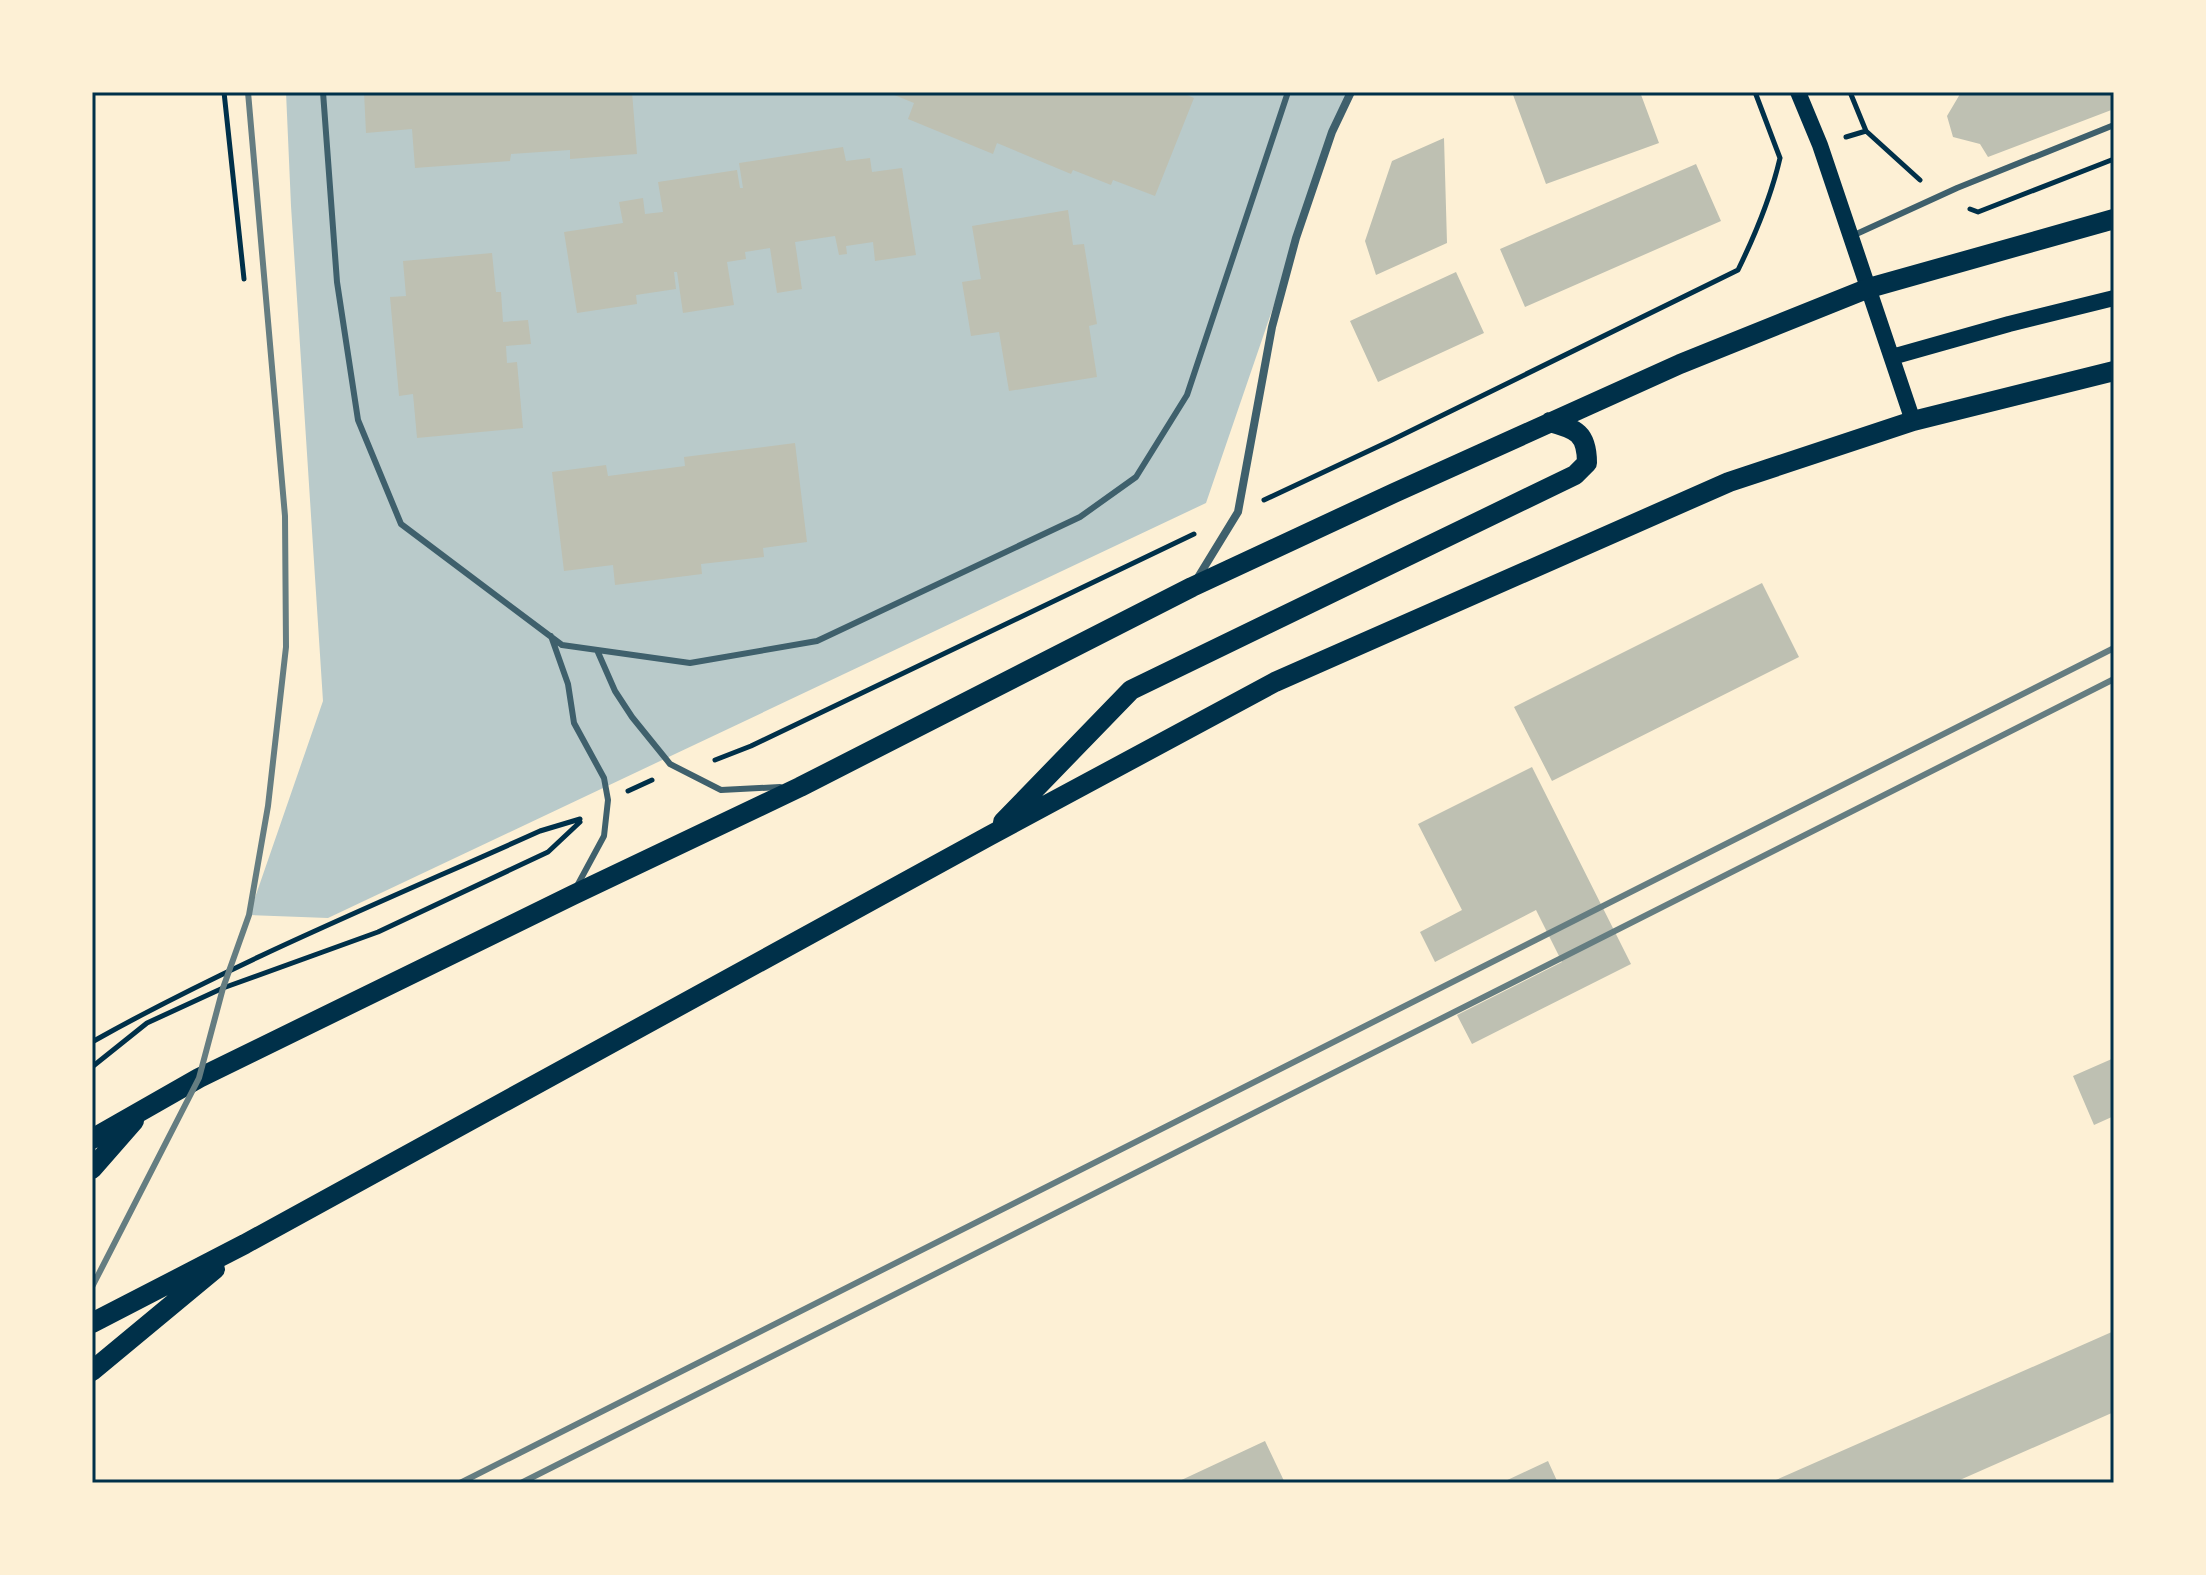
<svg xmlns="http://www.w3.org/2000/svg" width="2206" height="1575" viewBox="0 0 2206 1575" font-family="'DM Sans',sans-serif">
  <style>
    .green { fill: #b9caca }
    .building { fill: #bec0b2 }
    .lines { fill: none; stroke-linecap: round; stroke-linejoin: round }
    .path { stroke: #003049; stroke-width: 5 }
    .service { stroke: #3f606c; stroke-width: 6 }
    .minor { stroke: #3f606c; stroke-width: 8 }
    .secondary { stroke: #003049; stroke-width: 16 }
    .primary { stroke: #003049; stroke-width: 20 }
    .rail { stroke: #657d81; stroke-width: 6 }
    .neatline { fill: none; stroke: #003049; stroke-width: 3 }
  </style>
  <rect width="100%" height="100%" fill="#fdf0d5"/>
  <path class="green" d="M286 92H1347L1206 503 328 918 249 915 323 701 291 206Z"/>
  <path class="building" d="M364 92H632L637 154 570 159V150L511 154 510 161 415 168 412 129 366 133Z
    M887 92H1156L1160 94 1161 92H1180L1194 98 1155 196 1113 180 1111 185 1073 170 1071 174 997 143 993 154 908 119 914 103Z
    M1512 92H1640L1659 143 1546 184Z
    M1966 92H2110L2114 109 1988 157 1980 144 1953 137 1947 116 1960 94Z
    M1444 138 1447 243 1376 275 1365 241 1392 161Z
    M843 147 846 161 870 158 872 172 902 168 916 255 875 261 873 242 846 246 847 254 839 255 835 236 795 242 802 289 777 293 770 248 745 252 746 259 727 262 734 305 683 313 677 272H674L676 289 636 295 637 304 577 313 564 232 623 223 619 202 643 198 645 214 663 212 658 182 737 170 740 188H743L739 163Z
    M1696 164 1721 221 1525 307 1500 249Z
    M1068 210 1073 245 1084 244 1097 324 1089 326 1097 377 1009 391 999 332 971 336 962 282 981 279 972 226Z
    M492 253 496 292H501L503 322 528 320 531 344 506 346 507 363 517 362 523 428 417 438 413 394 399 396 390 297 406 296 403 261Z
    M1456 272 1484 333 1378 382 1350 321Z
    M795 443 807 542 763 548 764 557 701 564 702 574 615 585 613 565 564 571 552 472 606 465 608 476 685 466 684 457Z
    M1762 583 1799 657 1552 781 1514 707Z
    M1532 767 1631 964 1472 1044 1457 1015 1562 962 1536 910 1435 962 1420 932 1462 910 1418 824Z
    M2114 1058V1116L2094 1125 2073 1076Z
    M2114 1331V1412L1953 1483H1769Z
    M1265 1441 1285 1483H1175Z
    M1548 1461 1558 1483H1501Z"/>
  <g class="lines">
    <path class="path" d="M224 92 244 279
      M1755 92 1780 158
      M1850 92 1866 131 1920 180
      M1846 137 1866 131
      M1970 209 1978 212 2114 159
      M1264 500 1392 440 1738 270C1756 233 1771 197 1780 158
      M715 760 751 746 1194 534
      M628 791 652 780
      M92 1042C234 962 391 898 540 831L580 819
      M92 1067 147 1023 223 988 378 932 548 852 580 822"/>
    <path class="service" d="M323 92 337 282 358 420 401 524 562 645 690 663 817 641 1080 517 1136 477 1187 395 1288 92
      M1852 236 1957 188 2114 125
      M551 636 568 684 574 723 604 778 608 800 604 836 577 886
      M597 650 615 691 632 717 670 764 721 790 780 787"/>
    <path class="minor" d="M1197 579 1238 512 1272 327 1296 238 1332 132 1351 92"/>
    <path class="secondary" d="M1798 92 1820 145 1913 421
      M1892 357 2009 324 2114 298"/>
    <path class="primary" d="M1003 822 1131 690 1575 475 1587 463C1587 433 1576 429 1550 422
      M92 1139 199 1078 573 895 800 787 1192 587 1394 493 1680 364 1869 288 2114 219
      M92 1169 134 1121
      M92 1323 245 1244 989 836 1275 682 1729 482 1913 421 2114 371
      M92 1371 215 1269"/>
    <path class="rail" d="M92 1287 199 1078 223 988 249 915 268 806 286 647 285 516 248 92
      M460 1483 2114 648
      M521 1483 2114 679"/>
  </g>
  <rect width="2206" height="1575" fill="none" stroke="#fdf0d5" stroke-width="188"/>
  <rect x="94" y="94" width="2018" height="1387" class="neatline"/>
</svg>
